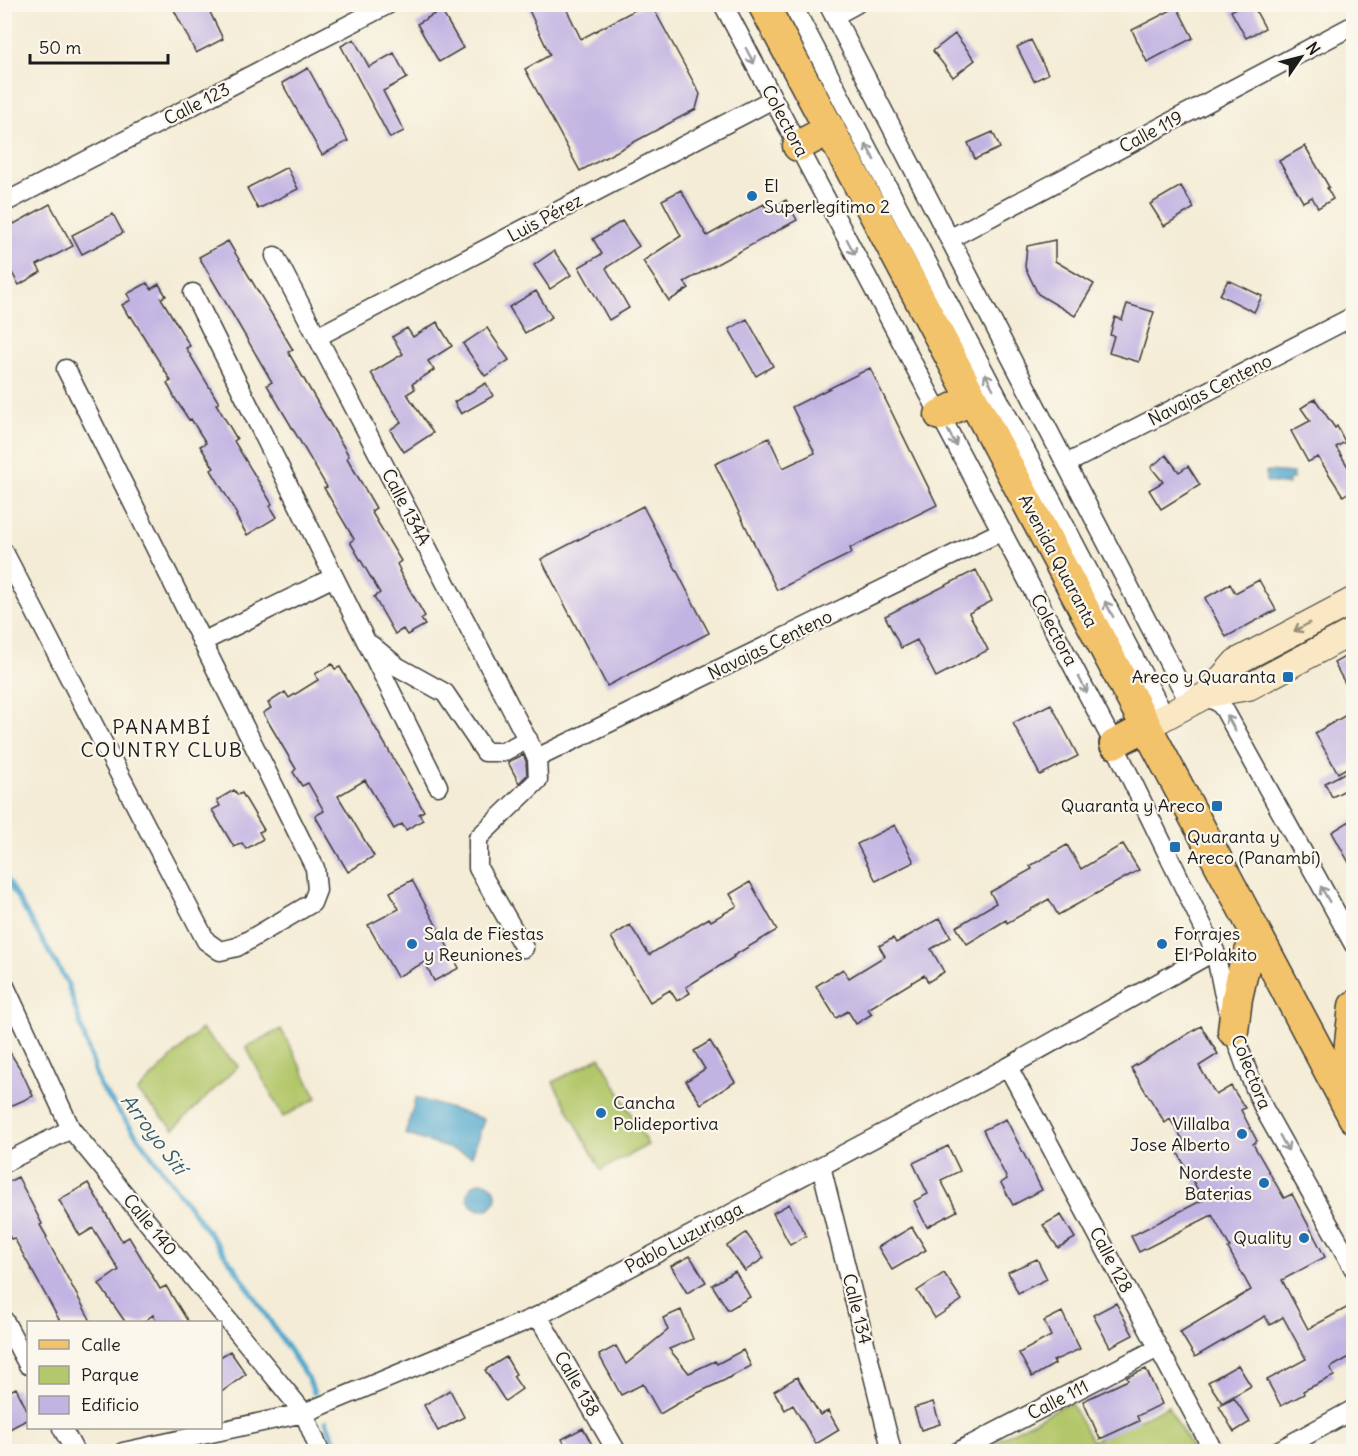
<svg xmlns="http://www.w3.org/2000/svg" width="1358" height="1456" viewBox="0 0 1358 1456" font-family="Delius,sans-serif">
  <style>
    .green { fill: #b3c76b; stroke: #687244; stroke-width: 1.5 }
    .water { fill: #50a7cd; stroke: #366274; stroke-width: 1.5 }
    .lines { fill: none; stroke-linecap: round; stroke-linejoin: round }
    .stream { stroke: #50a7cd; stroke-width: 5 }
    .building { fill: #c1b3e2 }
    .minor-casing { stroke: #3c3b38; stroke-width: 21 }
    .secondary-casing { stroke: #3c3b38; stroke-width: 28 }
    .primary-casing { stroke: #3c3b38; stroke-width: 32 }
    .trunk-casing { stroke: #3c3b38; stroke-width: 33 }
    .minor { stroke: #fff; stroke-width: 18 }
    .secondary { stroke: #fae7c3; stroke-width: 26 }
    .primary { stroke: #f2c36a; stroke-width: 28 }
    .trunk { stroke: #f2c36a; stroke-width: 30 }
    .oneway { stroke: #999 }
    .oneway2 { stroke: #968c78 }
    .poi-dot { fill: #1f6fb2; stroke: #fbf7ec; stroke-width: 2 }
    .labels { text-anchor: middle; stroke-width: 4.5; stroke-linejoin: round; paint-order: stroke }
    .street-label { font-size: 18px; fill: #1c1c1c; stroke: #fbf7ec }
    .poi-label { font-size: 18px; fill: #1c1c1c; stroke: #fbf7ec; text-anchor: start }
    .neighbourhood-label { font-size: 20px; letter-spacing: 1.5px; fill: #1c1c1c; stroke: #fbf7ec }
    .water-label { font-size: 20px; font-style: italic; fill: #335b6c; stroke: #fbf7ec }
  </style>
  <rect width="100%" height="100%" fill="#fbf7ec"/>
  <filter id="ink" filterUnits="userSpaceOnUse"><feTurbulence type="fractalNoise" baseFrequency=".0167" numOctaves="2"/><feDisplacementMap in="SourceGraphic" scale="12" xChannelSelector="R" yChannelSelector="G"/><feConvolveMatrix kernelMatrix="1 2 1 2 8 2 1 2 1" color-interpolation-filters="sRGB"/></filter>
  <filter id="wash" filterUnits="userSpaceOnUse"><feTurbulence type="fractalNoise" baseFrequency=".008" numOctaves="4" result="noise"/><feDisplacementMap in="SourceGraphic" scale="24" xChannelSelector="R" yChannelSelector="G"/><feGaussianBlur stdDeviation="1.35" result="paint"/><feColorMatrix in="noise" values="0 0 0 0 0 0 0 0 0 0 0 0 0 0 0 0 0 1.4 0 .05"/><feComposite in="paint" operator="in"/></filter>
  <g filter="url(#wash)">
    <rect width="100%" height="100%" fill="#f4ecd6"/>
    <path class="green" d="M201 1029 238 1066 174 1129 137 1092Z
      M281 1029 317 1098 283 1117 246 1047Z
      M600 1057 648 1145 601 1170 553 1082Z
      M1070 1402 1092 1441 1168 1406 1193 1451 975 1452Z"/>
    <path class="water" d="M1268 471 1293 473V479H1289L1288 485 1268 482 1266 481V472Z
      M416 1098 484 1119 472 1156 405 1134Z
      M468 1196a14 14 0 1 1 28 0a14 14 0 1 1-28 0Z"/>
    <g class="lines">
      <path class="stream" d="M4 875 67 982 100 1086 237 1271 309 1380 314 1393
        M326 1421 339 1452"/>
    </g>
    <g id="blocks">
      <path class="building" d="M171 4H206L223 39 196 53Z
        M526 4H564L581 39 646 4H651L700 94 696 109 580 171 525 69 550 55Z
        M1243 4H1252L1265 28 1246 38 1231 11Z
        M1177 7 1193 38 1147 62 1132 30Z
        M441 10 463 48 439 62 417 24Z
        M955 34 975 60 953 77 933 51Z
        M354 39 369 67 394 53 407 78 383 91 404 131 390 138 341 46Z
        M1031 40 1048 74 1034 81 1017 47Z
        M308 68 348 141 322 155 282 83Z
        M993 132 1000 148 975 159 968 143Z
        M1305 146 1329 187 1327 188 1333 199 1318 208 1312 197 1303 202 1279 161Z
        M287 167 298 189 258 209 247 188Z
        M1181 186 1194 208 1164 226 1150 204Z
        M681 190 707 236 764 204 767 210 786 200 797 220 684 282 689 288 669 301 643 261 681 236 662 200Z
        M50 204 73 246 37 265 41 272 19 285 4 259V214L8 213 14 224Z
        M113 214 123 233 82 254 72 235Z
        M622 221 639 246 606 268 629 308 609 320 579 267 602 254 593 239Z
        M1055 240V261L1094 284 1075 316 1038 294 1025 267 1027 246Z
        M228 241 293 350 288 352 349 456 347 458 376 508 371 511 401 561 397 564 400 570 399 571 425 616 421 619 425 625 407 635 403 629 395 634 374 597 380 593 350 542 354 539 324 488 327 487 267 385 272 382 199 257Z
        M554 251 571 275 550 289 534 265Z
        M1228 280 1262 296 1254 312 1220 295Z
        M147 283 151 289 159 284 166 296 161 298 190 346 186 348 219 403 216 404 237 439 234 441 272 504 270 506 277 517 247 535 236 516 237 515 226 495 211 470 214 468 200 446 206 443 191 419 189 420 176 400 167 383 171 381 131 316 129 317 122 305 131 300 127 294Z
        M536 291 552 317 525 333 509 307Z
        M1127 304 1154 312 1139 362 1109 353 1114 336 1110 335 1115 317 1122 320Z
        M747 319 773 366 756 376 729 329Z
        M437 322 452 346 428 361 434 370 412 384 415 389 407 394 433 433 404 452 390 430 401 422 371 373 403 354 392 337 407 328 413 337Z
        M487 328 509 360 485 376 463 344Z
        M870 368 937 505 850 548 852 553 777 590 715 464 769 438 783 468 815 453 792 407Z
        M486 383 493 396 461 414 454 402Z
        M1315 399 1335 428 1337 426 1345 442 1336 447 1353 475V489L1343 496 1318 457 1308 462 1291 431 1310 421 1301 408Z
        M1166 455 1179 472 1188 466 1200 485 1161 509 1149 490 1163 482 1151 467Z
        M643 506 709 633 607 686 541 559Z
        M976 570 992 601 969 613 988 650 936 677 917 640 901 648 885 616Z
        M1259 580 1276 610 1226 637 1205 598 1230 584 1235 593Z
        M1353 652V698L1334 663Z
        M332 664 335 669 340 667 424 811 419 814 423 820 406 830 402 824 394 829 365 780 338 796 374 856 348 872 315 816 324 811 308 783 302 786 293 772 296 769 263 713 271 708 268 703 285 692 289 698 318 680 315 674Z
        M1051 704 1078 756 1040 775 1013 723Z
        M1353 711V764L1338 773 1315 733Z
        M523 755 526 761 527 775 519 783 508 762Z
        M1348 771 1353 783V786L1332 797 1325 783Z
        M234 790 238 795 242 793 264 830 259 832 263 839 246 849 242 843 234 847 212 810 220 806 217 800Z
        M1353 819V870L1332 832Z
        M895 825 914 862 876 881 857 844Z
        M1123 844 1139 870 1058 915 1049 899 1007 923 1006 920 967 944 956 927 996 903 990 892 1032 869 1030 866 1067 845 1081 869Z
        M412 880 459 968 434 981 425 962 397 977 368 925 399 909 390 892Z
        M750 882 777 930 733 956 734 957 686 987 690 993 677 1001 670 990 650 1002 611 937 630 925 649 955 709 918 711 921 737 906 730 894Z
        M940 918 951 937 931 949 944 972 928 982 924 975 868 1009 872 1014 856 1024 848 1011 836 1018 816 986 843 969 849 978 885 956 879 946 893 938 896 943Z
        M1201 1026 1218 1054 1199 1066 1216 1095 1231 1086 1245 1108 1241 1110 1257 1141 1253 1144 1284 1198 1292 1194 1325 1257 1282 1280 1308 1329 1348 1307 1353 1318V1355L1330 1368 1334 1376 1303 1391 1304 1394 1281 1406 1267 1380 1306 1359 1283 1317 1270 1325 1265 1316 1195 1357 1180 1332 1251 1290 1228 1248 1230 1247 1212 1215 1139 1252 1131 1236 1203 1200 1177 1151 1187 1146 1170 1119 1165 1123 1131 1068Z
        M710 1041 735 1082 701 1104 686 1081 705 1069 694 1051Z
        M4 1043 21 1070 33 1096 4 1109Z
        M1006 1119 1042 1190 1013 1205 1001 1183 1007 1179 983 1130Z
        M948 1146 960 1171 941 1180 957 1211 927 1227 914 1201 928 1194 913 1163Z
        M18 1177 42 1224 40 1225 47 1237 46 1238 92 1323H61L14 1238 11 1239 4 1227V1184Z
        M88 1183 122 1241 129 1237 160 1289 166 1286 189 1323H157L153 1315 142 1323H126L99 1284 119 1270 93 1228 80 1236 59 1200Z
        M789 1204 806 1236 790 1245 773 1213Z
        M1061 1215 1075 1238 1058 1248 1043 1225Z
        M912 1227 926 1250 892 1270 878 1247Z
        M746 1233 764 1258 745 1271 727 1246Z
        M690 1256 706 1282 687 1293 671 1266Z
        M1037 1259 1047 1279 1018 1293 1008 1272Z
        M735 1271 750 1297 728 1310 712 1285Z
        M944 1273 962 1300 935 1318 917 1291Z
        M1116 1303 1133 1335 1110 1347 1093 1315Z
        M681 1310 693 1339 669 1349 689 1373 715 1361 717 1364 743 1350 751 1366 725 1380 687 1398 660 1414 643 1384 621 1395 599 1355 616 1346 626 1364 668 1330 663 1318Z
        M1062 1312 1080 1349 1053 1361 1055 1364 1032 1377 1019 1353 1051 1336 1044 1321Z
        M230 1351 246 1374 220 1393V1357Z
        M506 1357 516 1374 513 1376 522 1389 505 1401 485 1370Z
        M1238 1365 1251 1386 1222 1403 1208 1382Z
        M1146 1369 1162 1404 1137 1416 1139 1421 1100 1439 1083 1401 1128 1380 1127 1377Z
        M797 1377 820 1415 828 1411 839 1430 816 1444 793 1405 785 1410 774 1391Z
        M16 1388 28 1412V1419L4 1432V1394Z
        M450 1390 464 1417 438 1431 424 1405Z
        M1234 1398 1250 1422 1234 1432 1219 1406Z
        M933 1402 940 1424 921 1430 914 1408Z
        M583 1428 596 1452H569L562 1439Z"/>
    </g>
  </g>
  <g filter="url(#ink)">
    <use href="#blocks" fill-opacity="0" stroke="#3c3b38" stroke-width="1.5"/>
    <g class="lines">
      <defs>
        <path id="minor" d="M723 4 1114 744 1215 951 1223 991 1233 1031 1247 1070 1264 1109 1354 1269
          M792 4 1165 717
          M828 4 1190 704
          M834 16 856 4
          M4 203 389 4
          M949 239 1354 25
          M275 256 537 758 538 780 478 838V868L524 948
          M193 293 438 786
          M317 337 773 99
          M1066 464 1354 316
          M4 552 206 941 220 951 237 947 312 903 317 890 315 868 66 369
          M202 642 334 577
          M371 645 398 667 445 693 485 752H503L528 739
          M1204 696 1218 702 1224 709 1354 945
          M537 758 1002 531
          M4 984 71 1129 304 1413 320 1452
          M1008 1067 1214 1452
          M4 1163 71 1129
          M821 1166 892 1452
          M538 1316 617 1452
          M4 1320 28 1365
          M62 1428 75 1452
          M123 1452 304 1413 538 1316 1008 1067 1215 951
          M957 1452 1158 1348
          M1276 1452 1354 1409"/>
        <path id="secondary" d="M1208 694 1236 662 1354 600
          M1146 727 1208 694 1249 687 1354 631"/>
        <path id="primary" d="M1114 744 1146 727"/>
        <path id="trunk" d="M763 4 1354 1118
          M798 146 830 129
          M940 415 972 399
          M1233 1031 1237 998 1244 967 1257 935
          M1351 1103 1348 1062 1354 1006"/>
      </defs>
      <use href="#minor" class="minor-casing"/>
      <use href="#secondary" class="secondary-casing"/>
      <use href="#primary" class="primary-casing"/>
      <use href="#trunk" class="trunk-casing"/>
      <use href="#minor" class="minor"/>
      <use href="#secondary" class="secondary"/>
      <use href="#primary" class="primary"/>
      <use href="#trunk" class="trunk"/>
    </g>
    <defs><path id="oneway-shaft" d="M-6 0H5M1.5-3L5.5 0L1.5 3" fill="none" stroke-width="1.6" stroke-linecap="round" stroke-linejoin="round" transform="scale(1.5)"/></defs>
    <g class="oneway">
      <use href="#oneway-shaft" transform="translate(750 56) rotate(62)"/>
      <use href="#oneway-shaft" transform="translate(870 152) rotate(-118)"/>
      <use href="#oneway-shaft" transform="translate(851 247) rotate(62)"/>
      <use href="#oneway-shaft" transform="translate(989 381) rotate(-118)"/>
      <use href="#oneway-shaft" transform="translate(952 438) rotate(62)"/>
      <use href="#oneway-shaft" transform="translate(1109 609) rotate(-118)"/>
      <use href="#oneway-shaft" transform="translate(1083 685) rotate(62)"/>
      <use href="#oneway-shaft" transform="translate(1231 723) rotate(-119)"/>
      <use href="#oneway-shaft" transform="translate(1325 894) rotate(-119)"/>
      <use href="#oneway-shaft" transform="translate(1284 1143) rotate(61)"/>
    </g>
    <use class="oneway2" href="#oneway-shaft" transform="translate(1302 627) rotate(152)"/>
  </g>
  <g class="poi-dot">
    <circle cx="752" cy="196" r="6"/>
    <rect x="1282" y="671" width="12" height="12" rx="3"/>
    <rect x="1211" y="800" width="12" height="12" rx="3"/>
    <rect x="1169" y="841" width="12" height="12" rx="3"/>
    <circle cx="412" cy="944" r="6"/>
    <circle cx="1162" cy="944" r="6"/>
    <circle cx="601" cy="1113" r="6"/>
    <circle cx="1242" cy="1134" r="6"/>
    <circle cx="1264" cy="1183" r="6"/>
    <circle cx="1304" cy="1238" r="6"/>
  </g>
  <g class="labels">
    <g class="street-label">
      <text transform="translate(197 104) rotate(-27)" y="6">Calle 123</text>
      <text transform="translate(785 121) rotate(62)" y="6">Colectora</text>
      <text transform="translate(1151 132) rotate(-28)" y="6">Calle 119</text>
      <text transform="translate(545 218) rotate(-28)" y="6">Luis Pérez</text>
      <text transform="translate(1210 390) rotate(-27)" y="6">Navajas Centeno</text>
      <text transform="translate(406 507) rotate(62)" y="6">Calle 134A</text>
      <text transform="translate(1058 561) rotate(62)" y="6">Avenida Quaranta</text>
      <text transform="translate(1054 630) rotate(62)" y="6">Colectora</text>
      <text transform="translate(770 645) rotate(-26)" y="6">Navajas Centeno</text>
      <text transform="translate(1251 1072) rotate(68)" y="6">Colectora</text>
      <text transform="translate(150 1225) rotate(51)" y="6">Calle 140</text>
      <text transform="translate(684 1238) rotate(-28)" y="6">Pablo Luzuriaga</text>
      <text transform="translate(1111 1260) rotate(62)" y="6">Calle 128</text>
      <text transform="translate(857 1309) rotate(76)" y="6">Calle 134</text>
      <text transform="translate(577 1384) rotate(60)" y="6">Calle 138</text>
      <text transform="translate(1058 1400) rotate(-27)" y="6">Calle 111</text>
    </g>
    <g class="poi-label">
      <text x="764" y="192">El<tspan x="764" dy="21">Superlegítimo 2</tspan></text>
      <text x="1276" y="683" text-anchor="end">Areco y Quaranta</text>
      <text x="1205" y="812" text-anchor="end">Quaranta y Areco</text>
      <text x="1187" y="843">Quaranta y<tspan x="1187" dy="21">Areco (Panambí)</tspan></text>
      <text x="424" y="940">Sala de Fiestas<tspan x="424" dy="21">y Reuniones</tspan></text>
      <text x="1174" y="940">Forrajes<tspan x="1174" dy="21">El Polakito</tspan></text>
      <text x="613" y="1109">Cancha<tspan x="613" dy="21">Polideportiva</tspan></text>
      <text x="1230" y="1130" text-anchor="end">Villalba<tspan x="1230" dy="21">Jose Alberto</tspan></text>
      <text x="1252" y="1179" text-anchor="end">Nordeste<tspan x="1252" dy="21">Baterias</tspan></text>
      <text x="1292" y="1244" text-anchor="end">Quality</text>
    </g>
    <g class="neighbourhood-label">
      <text x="162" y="734">PANAMBÍ<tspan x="162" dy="23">COUNTRY CLUB</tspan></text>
    </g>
    <g class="water-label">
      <text transform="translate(154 1134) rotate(53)" y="7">Arroyo Sití</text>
    </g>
  </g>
  <rect width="1358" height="1456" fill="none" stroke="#fbf7ec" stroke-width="24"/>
  <rect x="27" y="1321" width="195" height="108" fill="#fbf7ec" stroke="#a29f99" stroke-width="1.5"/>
  <rect x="39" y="1340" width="30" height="9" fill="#f2c36a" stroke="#a29f99" stroke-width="1.5"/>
  <text x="81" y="1351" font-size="18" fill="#1c1c1c">Calle</text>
  <rect x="39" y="1366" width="30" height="18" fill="#b3c76b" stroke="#a29f99" stroke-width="1.5"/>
  <text x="81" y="1381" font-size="18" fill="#1c1c1c">Parque</text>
  <rect x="39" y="1396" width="30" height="18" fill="#c1b3e2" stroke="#a29f99" stroke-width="1.5"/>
  <text x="81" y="1411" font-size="18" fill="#1c1c1c">Edificio</text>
  <g transform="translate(1301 57) rotate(55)" stroke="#fbf7ec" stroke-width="4.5" paint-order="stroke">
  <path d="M0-4.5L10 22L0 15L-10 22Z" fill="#1c1c1c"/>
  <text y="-9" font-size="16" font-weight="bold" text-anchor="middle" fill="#1c1c1c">N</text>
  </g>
  <path d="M30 54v9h138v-9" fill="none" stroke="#1c1c1c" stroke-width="3"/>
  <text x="39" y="54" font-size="18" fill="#1c1c1c" stroke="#fbf7ec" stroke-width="4.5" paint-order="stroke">50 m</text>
</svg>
